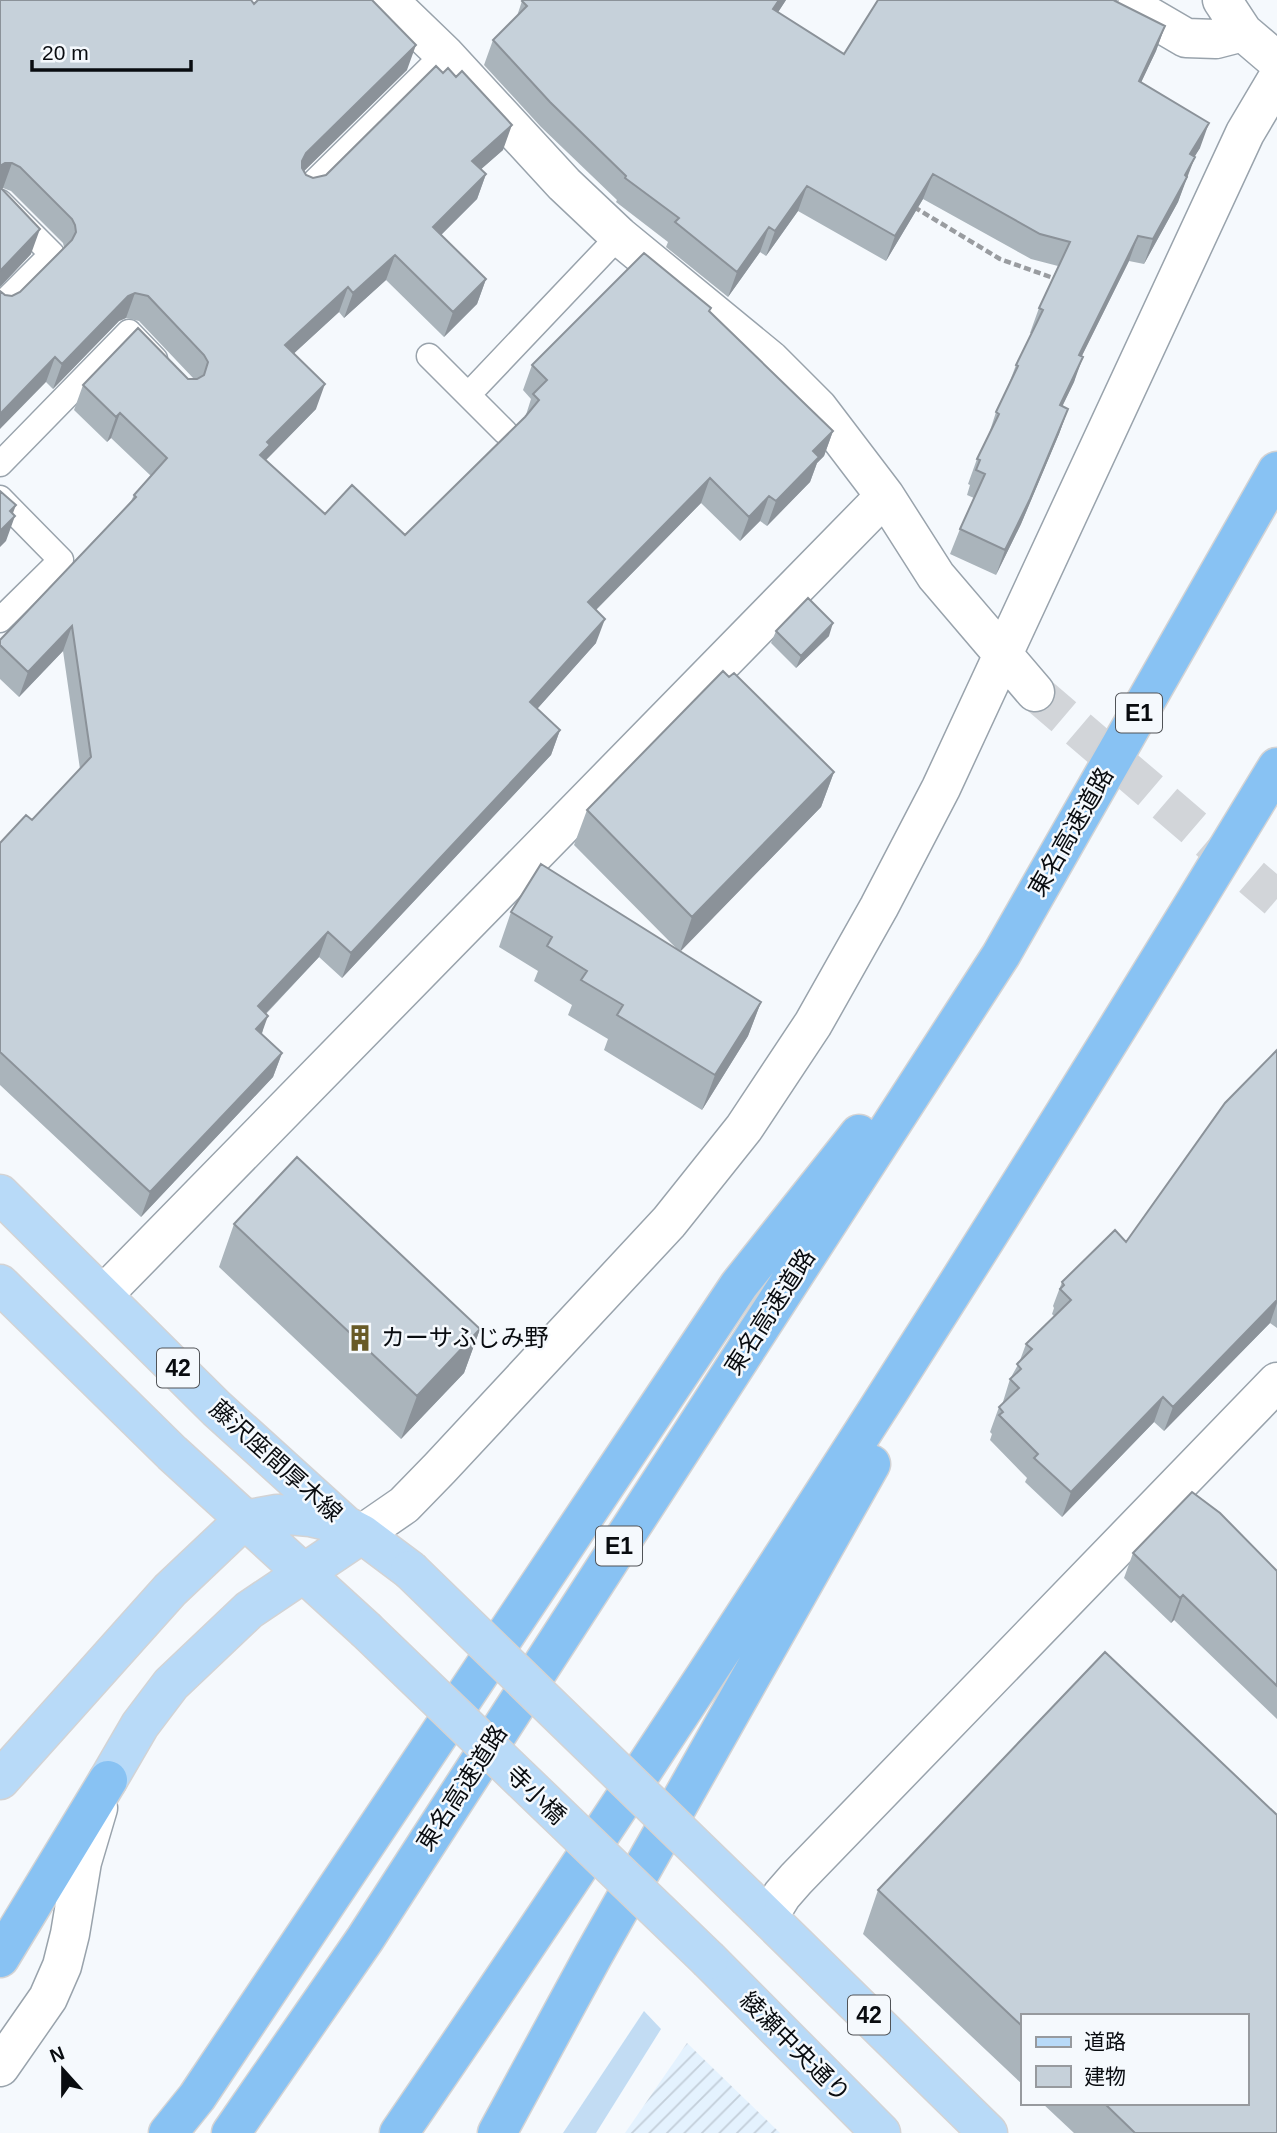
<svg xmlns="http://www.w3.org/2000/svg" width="1277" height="2133" viewBox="0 0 1277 2133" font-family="Helvetica,'Noto Sans JP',sans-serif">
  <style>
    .industrial { fill: url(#industrial-furrows) }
    .grass { fill: #c2dcf3 }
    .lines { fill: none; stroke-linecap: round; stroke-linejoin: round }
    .minor-tunnel { stroke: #d2d5d9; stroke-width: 38; stroke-dasharray: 38 19; stroke-linecap: butt }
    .service-casing { stroke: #99a3ac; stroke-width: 27 }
    .minor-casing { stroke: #99a3ac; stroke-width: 41 }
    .primary-casing { stroke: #d3d3d4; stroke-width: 41 }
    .motorway-casing { stroke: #d3d3d4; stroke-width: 41 }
    .path { stroke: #999ca0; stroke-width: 4.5; stroke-dasharray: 7 3.5; stroke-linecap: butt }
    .service { stroke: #fff; stroke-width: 24 }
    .minor { stroke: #fff; stroke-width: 38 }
    .primary { stroke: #b8daf8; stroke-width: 38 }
    .motorway { stroke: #88c2f3; stroke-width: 38 }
    .primary-bridge-casing { stroke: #d3d3d4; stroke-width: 41; stroke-linecap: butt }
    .primary-bridge { stroke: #b8daf8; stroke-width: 38 }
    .wall { fill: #aab4bb }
    .shaded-wall { fill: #8b9299 }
    .building { fill: #c6d1da; stroke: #8b9299; stroke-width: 2 }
    .labels { text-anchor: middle; stroke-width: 5; stroke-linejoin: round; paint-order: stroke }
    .shield { fill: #f5f9fd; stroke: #505357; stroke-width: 2 }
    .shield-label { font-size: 23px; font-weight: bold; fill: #090c10 }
    .street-label { font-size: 24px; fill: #090c10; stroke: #f5f9fd }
    .poi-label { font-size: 24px; fill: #090c10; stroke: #f5f9fd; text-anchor: start }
  </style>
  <defs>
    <pattern id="industrial-furrows" width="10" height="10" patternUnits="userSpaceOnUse" patternTransform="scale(1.75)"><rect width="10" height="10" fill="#e4f2fe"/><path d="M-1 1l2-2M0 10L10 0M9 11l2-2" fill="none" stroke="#c2ced9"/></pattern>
  </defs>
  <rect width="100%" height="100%" fill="#f5f9fd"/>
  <path class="industrial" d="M687 2043 780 2133H625Z"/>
  <path class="grass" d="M644 2011 661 2029 596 2133H563Z"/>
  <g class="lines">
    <path class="minor-tunnel" d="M1035 692 1277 899"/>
    <defs>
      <path id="service" d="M307 189 444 54
        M0 202 52 254 0 306
        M429 356 505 432
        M468 395 619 236
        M0 464 129 332 155 359
        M0 498 61 560 0 620"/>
      <path id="minor" d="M388 0 444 54 564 184 619 236 770 360 818 408 885 496
        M1121 0 1186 38 1216 39 1243 32
        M1222 0 1243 32 1277 61
        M104 1294 885 496 936 576 1035 692
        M362 1534 404 1505 440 1468 669 1222 744 1128 813 1024 879 907 941 788 1245 133 1277 79
        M769 1916 782 1895 796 1879 1277 1382
        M0 2067 48 1998 62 1966 70 1934 82 1862 98 1808"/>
      <path id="primary" d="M0 1194 217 1409 345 1525 362 1534 410 1570
        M0 1284 172 1453 365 1629
        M0 1780 170 1590 244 1520 277 1514 310 1517 345 1525
        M108 1780 140 1725 171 1684 249 1610 362 1534
        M748 1898 988 2133
        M709 1960 881 2133"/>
      <path id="motorway" d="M0 1958 108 1780
        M168 2133 197 2097 739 1285 859 1134
        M231 2133 365 1939 1001 955 1277 471
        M399 2133C705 1686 997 1230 1277 767
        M497 2133 593 1956 871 1464"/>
    </defs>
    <use href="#service" class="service-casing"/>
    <use href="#minor" class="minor-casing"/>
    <use href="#primary" class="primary-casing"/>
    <use href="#motorway" class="motorway-casing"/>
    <path class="path" d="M914 207 1000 259 1056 279"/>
    <use href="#service" class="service"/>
    <use href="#minor" class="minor"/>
    <use href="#primary" class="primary"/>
    <use href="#motorway" class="motorway"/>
    <defs>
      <path id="primary-bridge" d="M410 1570 748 1898
        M365 1629 709 1960"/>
    </defs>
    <use href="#primary-bridge" class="primary-bridge-casing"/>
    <use href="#primary-bridge" class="primary-bridge"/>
  </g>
  <path class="wall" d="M0 0 254 4 407 70 304 171 306 175 313 178 503 150 481 169 486 174 477 199 441 235 486 279 477 304 444 337 386 280 344 318 339 312 294 353 316 409 266 460 325 514 405 535 525 418 531 399 523 390 532 365 710 312 833 431 824 456 817 463 810 482 767 526 760 521 740 541 701 503 596 610V643L537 709 560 730 551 755 342 978 319 957 266 1014 262 1034 282 1053 273 1077 141 1217 0 1085V843L32 820 80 769 63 651 19 697 0 679V640L131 501 134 495 151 476 111 438 107 442 74 410 83 385 194 379 139 321 126 318 119 321 53 389 46 382 5 295 12 296 20 292 64 247 63 243 11 191 3 188H1L31 254 0 287Z
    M521 0H786L778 12 844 54 1119 0 1118 3 1165 26 1156 51 1141 82 1200 148 1194 156 1178 202 1144 264 1129 261 1081 357 1074 382 1062 406 1068 409 1059 434 1021 524 996 575 950 554 960 529 974 498 967 495 970 485 968 484 977 459 988 437 996 412 1007 389 1016 365 1032 333H1030L1039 308 1058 266 1031 259 923 199 886 261 798 211 766 256 760 252 728 297 666 247 668 242 616 202 617 200 541 127 484 65 493 40 517 16 522 1Z
    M776 631 829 636 796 668 771 643Z
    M834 772 821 807 680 951 761 1002 748 1036 702 1110 604 1050 608 1039 568 1015 572 1005 534 981 538 971 499 947 511 912 676 948 574 845 587 810Z
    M1277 1050V1328L1270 1323 1164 1431 1154 1422 1062 1517 1025 1482 1027 1478 990 1440 992 1434 990 1432 999 1407 1002 1405 1010 1379 1019 1363 1026 1344 1054 1316 1052 1314 1054 1308 1053 1306 1062 1282 1126 1242Z
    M234 1224 480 1329 464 1373 401 1439 219 1267Z
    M1133 1553 1277 1571V1719L1174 1620 1171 1623 1124 1578Z
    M1105 1652 1277 1815V2133H1074L1042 2103H1247V2016H1023V2085L863 1934 878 1890Z"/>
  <path class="shaded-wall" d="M779 0H786L764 34 773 9Z
    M1165 26 1156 51 1130 106 1139 81Z
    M416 45 407 70 297 178 302 161 306 153Z
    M1209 123 1200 148 1181 179 1190 154Z
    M512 125 503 150 463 185 472 161Z
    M1195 157 1178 202 1144 264 1153 239Z
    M5 163H12L3 188H0V166Z
    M486 174 477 199 424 252 433 227Z
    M933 174 923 199 886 261 895 236Z
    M807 186 798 211 766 256 775 231Z
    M769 227 760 252 728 297 737 272Z
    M40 229 31 254 0 287V271Z
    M1138 236 1129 261 1070 380 1079 355Z
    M395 255 386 280 344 318 353 293Z
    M486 279 477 304 444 337 453 312Z
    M348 287 339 312 276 370 285 345Z
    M135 293 126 318 119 321 53 389 62 364 128 296Z
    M55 357 46 382 0 429V414Z
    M1083 357 1074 382 1051 430 1060 405Z
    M325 384 316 409 264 462 260 455 267 442Z
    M1068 409 1059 434 1021 524 996 575 1005 550Z
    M120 413 111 438 107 442 116 417Z
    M833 431 824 456 817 463 810 482 767 526 776 501 813 451Z
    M710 478 701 503 579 627 588 602Z
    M769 496 760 521 740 541 749 517Z
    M16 505 10 521 15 516 6 541 0 547V531L10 511Z
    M605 619 596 643 521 727 530 702Z
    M833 623 829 636 796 668 801 656Z
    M72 626 63 651 19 697 28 672Z
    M560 730 551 755 342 978 351 953Z
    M834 772 821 807 680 952 692 917Z
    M328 932 319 957 249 1031 258 1006Z
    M761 1002 748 1036 702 1110 715 1075Z
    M268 1016 259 1041 256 1029Z
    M282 1053 273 1077 141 1217 150 1192Z
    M1277 1300V1303L1270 1323 1164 1431 1173 1407Z
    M480 1329 464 1373 401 1439 417 1396Z
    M1163 1397 1154 1422 1062 1517 1071 1492Z
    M1183 1595 1174 1620 1171 1623 1180 1598Z"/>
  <path class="building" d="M0 0H251L254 4 258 0H372L416 45 306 153 302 161V168L306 175 313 178 326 175 436 66 443 73 448 68 456 77 462 71 512 125 472 161 486 174 433 227 486 279 453 312 395 255 353 293 348 287 285 345 325 384 267 442 270 445 260 455 325 514 352 485 405 535 525 417 539 400 533 394 547 380 532 365 644 253 711 308 709 311 833 431 813 451 819 457 776 501 769 496 749 517 710 478 588 602 605 619 530 702 560 730 351 953 328 932 258 1006 268 1016 256 1029 282 1053 150 1192 0 1052V843L26 815 32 820 91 757 72 626 28 672 0 645V640L136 497 134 495 167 458 120 413 116 417 83 385 138 328 188 379H197L204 375 208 362 204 355 148 296 135 293 128 296 62 364 55 357 0 414V291L5 295 12 296 20 292 72 240 76 232 75 225 72 219 20 167 12 163H5L0 166Z
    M523 0H779L773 9 844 54 878 0H1116L1115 1 1165 26 1139 81 1209 123 1190 154 1195 157 1185 175 1187 177 1153 239 1138 236 1079 355 1083 357 1060 405 1068 409 1030 499 1005 550 960 529 985 474 976 470 980 460 977 459 999 414 996 412 1018 366 1016 365 1043 310 1039 308 1070 242 1040 234 933 174 895 236 807 186 775 231 769 227 737 272 675 222 679 218 625 178 626 176 550 102 493 40 527 6 522 1Z
    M0 187 40 229 0 271Z
    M0 491 16 505 10 511 15 516 0 531Z
    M808 598 833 623 801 656 776 631Z
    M723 671 729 677 734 673 834 772 692 917 587 810Z
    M541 864 761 1002 715 1075 617 1015 623 1005 581 980 587 971 547 946 552 937 511 912Z
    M1277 1050V1300L1173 1407 1163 1397 1071 1492 1034 1458 1038 1454 999 1415 1003 1412 999 1407 1019 1388 1010 1379 1021 1369 1017 1364 1032 1349 1026 1344 1071 1300 1060 1289 1064 1285 1062 1282 1115 1230 1126 1242 1225 1103Z
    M297 1157 480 1329 417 1396 234 1224Z
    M1192 1492 1220 1513 1277 1571V1686L1183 1595 1180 1598 1133 1553Z
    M1105 1652 1277 1815V2133H1135L1104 2103H1247V2016H1023V2027L878 1890Z"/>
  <defs>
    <symbol id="building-bare" viewBox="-9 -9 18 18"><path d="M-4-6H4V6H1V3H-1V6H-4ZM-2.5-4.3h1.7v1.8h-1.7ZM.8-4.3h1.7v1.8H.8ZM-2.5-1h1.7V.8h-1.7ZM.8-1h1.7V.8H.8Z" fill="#675a27" stroke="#f5f9fd" stroke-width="2.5" paint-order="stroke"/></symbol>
  </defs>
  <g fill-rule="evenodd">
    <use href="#building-bare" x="341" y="1319" width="38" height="38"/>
  </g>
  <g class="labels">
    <g class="shield">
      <rect x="1116" y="693.5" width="46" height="39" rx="5"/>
      <rect x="157" y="1348.5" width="42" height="39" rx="5"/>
      <rect x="596" y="1526.5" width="46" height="39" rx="5"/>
      <rect x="848" y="1995.5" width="42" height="39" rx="5"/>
    </g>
    <g class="shield-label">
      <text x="1139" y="721">E1</text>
      <text x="178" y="1376">42</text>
      <text x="619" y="1554">E1</text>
      <text x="869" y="2023">42</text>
    </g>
    <g class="street-label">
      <text transform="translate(1071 832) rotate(-60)" y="8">東名高速道路</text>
      <text transform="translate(770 1312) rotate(-57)" y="8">東名高速道路</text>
      <text transform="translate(276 1461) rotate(42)" y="8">藤沢座間厚木線</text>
      <text transform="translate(462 1788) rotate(-57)" y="8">東名高速道路</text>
      <text transform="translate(536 1795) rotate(44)" y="8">寺小橋</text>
      <text transform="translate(795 2047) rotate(45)" y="8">綾瀬中央通り</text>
    </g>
    <g class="poi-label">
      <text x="381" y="1346">カーサふじみ野</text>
    </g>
  </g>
  <rect x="1021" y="2014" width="228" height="91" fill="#f5f9fd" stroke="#979a9e" stroke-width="2"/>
  <rect x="1036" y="2037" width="35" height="10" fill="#b8daf8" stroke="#979a9e" stroke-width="2"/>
  <text x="1084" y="2049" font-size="21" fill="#090c10">道路</text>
  <rect x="1036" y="2066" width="35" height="21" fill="#c6d1da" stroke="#979a9e" stroke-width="2"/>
  <text x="1084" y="2084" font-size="21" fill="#090c10">建物</text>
  <g transform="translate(63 2070) rotate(339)" stroke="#f5f9fd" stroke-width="5" paint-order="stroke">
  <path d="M0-5L12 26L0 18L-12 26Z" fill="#090c10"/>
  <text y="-10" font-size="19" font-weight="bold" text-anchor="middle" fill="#090c10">N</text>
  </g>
  <path d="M32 60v10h159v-10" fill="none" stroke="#090c10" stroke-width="3.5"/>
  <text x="42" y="60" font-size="21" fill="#090c10" stroke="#f5f9fd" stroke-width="5" paint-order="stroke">20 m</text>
</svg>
